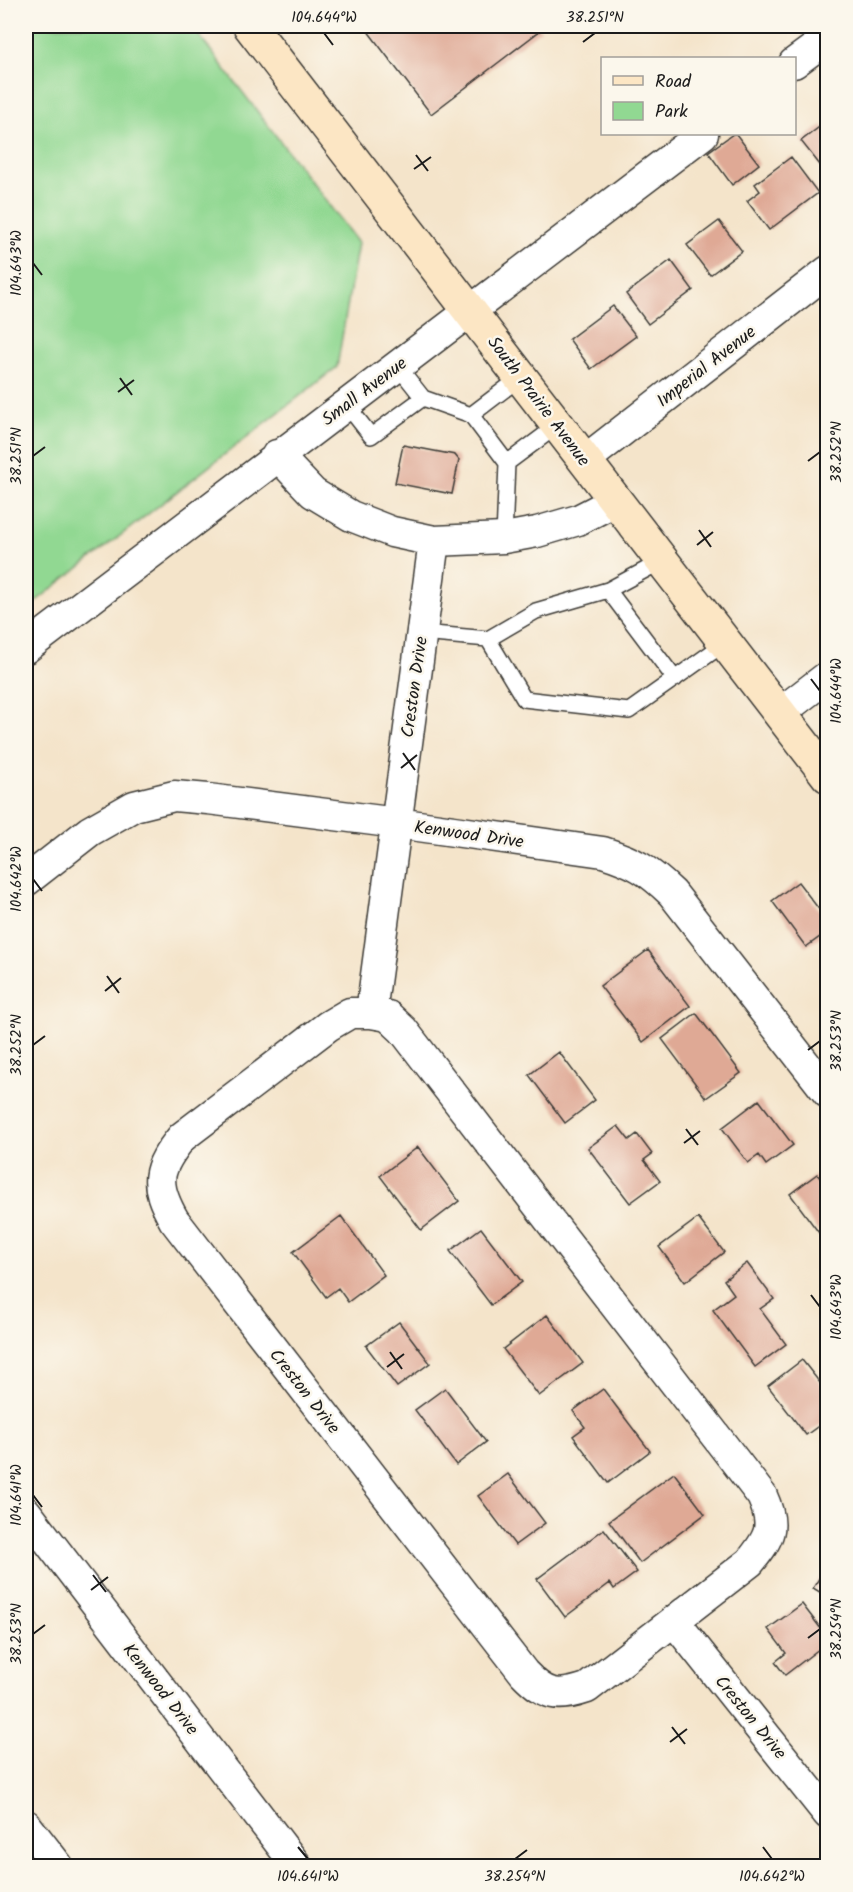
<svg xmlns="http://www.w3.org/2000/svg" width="853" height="1892" viewBox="0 0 853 1892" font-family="Kalam,sans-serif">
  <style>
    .green { fill: #91d892; stroke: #567a57; stroke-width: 1.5 }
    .building { fill: #dfa995 }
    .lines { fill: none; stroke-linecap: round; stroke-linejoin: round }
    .lane-casing { stroke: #3c3a36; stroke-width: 18 }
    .street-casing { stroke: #3c3a36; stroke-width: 33 }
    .secondary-casing { stroke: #3c3a36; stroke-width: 36 }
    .lane { stroke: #fff; stroke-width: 15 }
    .street { stroke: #fff; stroke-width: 30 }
    .secondary { stroke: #fce6c4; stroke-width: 33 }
    .ticks { fill: none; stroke: #1c1c1c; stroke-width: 2 }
    .labels { text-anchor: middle; stroke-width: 5; stroke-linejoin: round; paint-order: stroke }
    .street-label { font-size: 18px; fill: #1c1c1c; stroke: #fbf7ec }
    .neatline { fill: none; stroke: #1c1c1c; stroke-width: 2 }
    .ticks-label { font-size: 15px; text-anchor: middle; fill: #1c1c1c }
  </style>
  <rect width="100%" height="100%" fill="#fbf7ec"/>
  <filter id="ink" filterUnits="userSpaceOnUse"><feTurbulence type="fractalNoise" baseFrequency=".0167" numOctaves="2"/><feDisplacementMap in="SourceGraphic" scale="12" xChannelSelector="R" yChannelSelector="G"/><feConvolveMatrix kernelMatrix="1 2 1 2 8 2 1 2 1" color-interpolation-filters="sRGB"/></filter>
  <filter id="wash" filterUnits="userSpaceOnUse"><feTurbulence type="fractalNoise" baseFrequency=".008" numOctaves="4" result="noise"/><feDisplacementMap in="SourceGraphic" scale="24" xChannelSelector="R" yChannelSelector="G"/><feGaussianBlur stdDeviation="1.35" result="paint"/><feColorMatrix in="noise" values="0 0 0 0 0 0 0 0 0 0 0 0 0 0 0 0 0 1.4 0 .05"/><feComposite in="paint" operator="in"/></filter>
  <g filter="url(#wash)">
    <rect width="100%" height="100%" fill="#f4e4ca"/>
    <path class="green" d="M26 26H192L358 243 337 367 26 609Z"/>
    <g id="blocks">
      <path class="building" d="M364 26H537L541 30 431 114Z
        M822 125 828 132V175L801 141Z
        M733 134H736L759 164 732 185 708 152Z
        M791 157 818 193 769 230 747 201 760 191 755 184Z
        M719 221 742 251 710 275 687 245Z
        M671 260 693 290 648 324 626 294Z
        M613 306 636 336 591 369 569 339Z
        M403 445 455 455 459 460 452 494 395 483Z
        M798 882 828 921V931L806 947 772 901Z
        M648 950 690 1006 643 1042 600 986Z
        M696 1013 741 1073 706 1098 662 1039Z
        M559 1052 595 1100 565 1123 529 1075Z
        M759 1100 793 1145 766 1165 759 1155 748 1163 722 1128Z
        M618 1126 629 1140 637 1134 652 1154 644 1160 660 1181 630 1203 588 1148Z
        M418 1147 459 1201 421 1230 380 1176Z
        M817 1174 828 1188V1233L822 1237 790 1194Z
        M341 1216 384 1275 348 1302 338 1288 326 1297 293 1252Z
        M698 1218 724 1252 685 1282 659 1247Z
        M481 1228 522 1282 491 1305 450 1251Z
        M747 1263 774 1299 760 1309 786 1344 755 1367 713 1310 734 1294 724 1280Z
        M547 1315 583 1363 539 1396 503 1349Z
        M399 1322 430 1363 397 1387 366 1346Z
        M802 1360 828 1393V1419L806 1435 768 1386Z
        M445 1388 486 1442 456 1465 415 1410Z
        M603 1389 650 1451 608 1483 573 1436 585 1427 573 1411Z
        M674 1473 705 1514 640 1563 609 1521Z
        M508 1474 545 1523 515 1545 478 1496Z
        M604 1529 637 1572 614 1589 610 1583 565 1617 537 1579Z
        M828 1564V1597L813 1588Z
        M802 1604 828 1638V1642L785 1675 775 1662 786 1653 768 1629Z"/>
    </g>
  </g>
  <g filter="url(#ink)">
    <use href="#blocks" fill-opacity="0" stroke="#3c3a36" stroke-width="1.5"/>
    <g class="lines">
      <defs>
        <path id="lane" d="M397 365 423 398
          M346 404 371 436 423 398 471 415 521 377
          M471 415 507 463 504 538
          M507 463 558 425
          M608 590 675 679
          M422 633 488 639 524 699 629 711 725 643
          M488 639 536 611 608 590 662 561"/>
        <path id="street" d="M794 63 828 38
          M277 455 313 493 351 516 392 532 434 541 504 538 537 532 578 520 615 501
          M585 460 828 271
          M26 648 703 134
          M780 713 828 676
          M26 881 90 831 134 806 174 796 208 799 397 823 603 852C635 862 648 870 672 893L828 1093
          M371 1013 388 1016 403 1030 762 1496C776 1527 770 1537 750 1562L587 1688C557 1698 546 1696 524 1673L174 1220C153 1183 156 1169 182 1137L328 1026 350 1013H371L434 541
          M26 1512 297 1866
          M674 1621 828 1814
          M26 1825 58 1866"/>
        <path id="secondary" d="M250 26 828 776"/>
      </defs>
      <use href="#lane" class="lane-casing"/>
      <use href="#street" class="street-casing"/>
      <use href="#secondary" class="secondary-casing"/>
      <use href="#lane" class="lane"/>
      <use href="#street" class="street"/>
      <use href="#secondary" class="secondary"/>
    </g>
  </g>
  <path class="ticks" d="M324 33 333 45M583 42 595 33M416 155 428 171M414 169 431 157M33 263 42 275M120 378 132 395M118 392 134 380M33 456 45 447M808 461 820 452M699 530 711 547M697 545 713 532M811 679 820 691M403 753 415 770M401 768 417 755M33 879 42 891M107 976 119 993M105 991 121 978M33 1045 45 1036M808 1050 820 1041M686 1129 698 1145M684 1143 700 1131M811 1295 820 1307M390 1352 402 1369M387 1367 404 1354M33 1495 42 1507M93 1575 106 1592M91 1590 108 1577M33 1634 45 1625M808 1638 820 1629M672 1727 685 1744M670 1742 687 1729M298 1847 308 1859M763 1847 772 1859M515 1859 527 1850"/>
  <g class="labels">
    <g class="street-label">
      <text transform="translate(706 366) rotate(-38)" y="6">Imperial Avenue</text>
      <text transform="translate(364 391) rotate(-37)" y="6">Small Avenue</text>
      <text transform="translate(539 401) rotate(53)" y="6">South Prairie Avenue</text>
      <text transform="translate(414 687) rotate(-82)" y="6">Creston Drive</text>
      <text transform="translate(469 834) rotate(8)" y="6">Kenwood Drive</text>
      <text transform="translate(305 1391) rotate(52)" y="6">Creston Drive</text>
      <text transform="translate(161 1689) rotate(52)" y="6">Kenwood Drive</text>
      <text transform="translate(751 1717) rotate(51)" y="6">Creston Drive</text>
    </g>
  </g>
  <rect width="853" height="1892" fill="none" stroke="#fbf7ec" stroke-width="66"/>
  <rect x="601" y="57" width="195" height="78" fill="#fbf7ec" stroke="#a29f99" stroke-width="1.5"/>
  <rect x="613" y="76" width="30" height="9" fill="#fce6c4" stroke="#a29f99" stroke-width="1.5"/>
  <text x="655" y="87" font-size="18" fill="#1c1c1c">Road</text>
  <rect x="613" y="102" width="30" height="18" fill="#91d892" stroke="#a29f99" stroke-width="1.5"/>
  <text x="655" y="117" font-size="18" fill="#1c1c1c">Park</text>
  <rect x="33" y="33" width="787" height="1826" class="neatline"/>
  <g class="ticks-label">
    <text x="324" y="22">104.644°W</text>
    <text x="595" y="22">38.251°N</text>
    <text transform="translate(16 263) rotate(-90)" y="5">104.643°W</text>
    <text transform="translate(836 452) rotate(-90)" y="5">38.252°N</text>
    <text transform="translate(16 456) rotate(-90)" y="5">38.251°N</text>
    <text transform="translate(836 691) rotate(-90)" y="5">104.644°W</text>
    <text transform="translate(16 879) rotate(-90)" y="5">104.642°W</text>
    <text transform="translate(836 1041) rotate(-90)" y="5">38.253°N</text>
    <text transform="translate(16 1045) rotate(-90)" y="5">38.252°N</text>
    <text transform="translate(836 1307) rotate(-90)" y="5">104.643°W</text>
    <text transform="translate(16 1495) rotate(-90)" y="5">104.641°W</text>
    <text transform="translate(836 1629) rotate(-90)" y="5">38.254°N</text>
    <text transform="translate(16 1634) rotate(-90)" y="5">38.253°N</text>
    <text x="308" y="1881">104.641°W</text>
    <text x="515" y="1881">38.254°N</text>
    <text x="772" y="1881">104.642°W</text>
  </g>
</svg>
